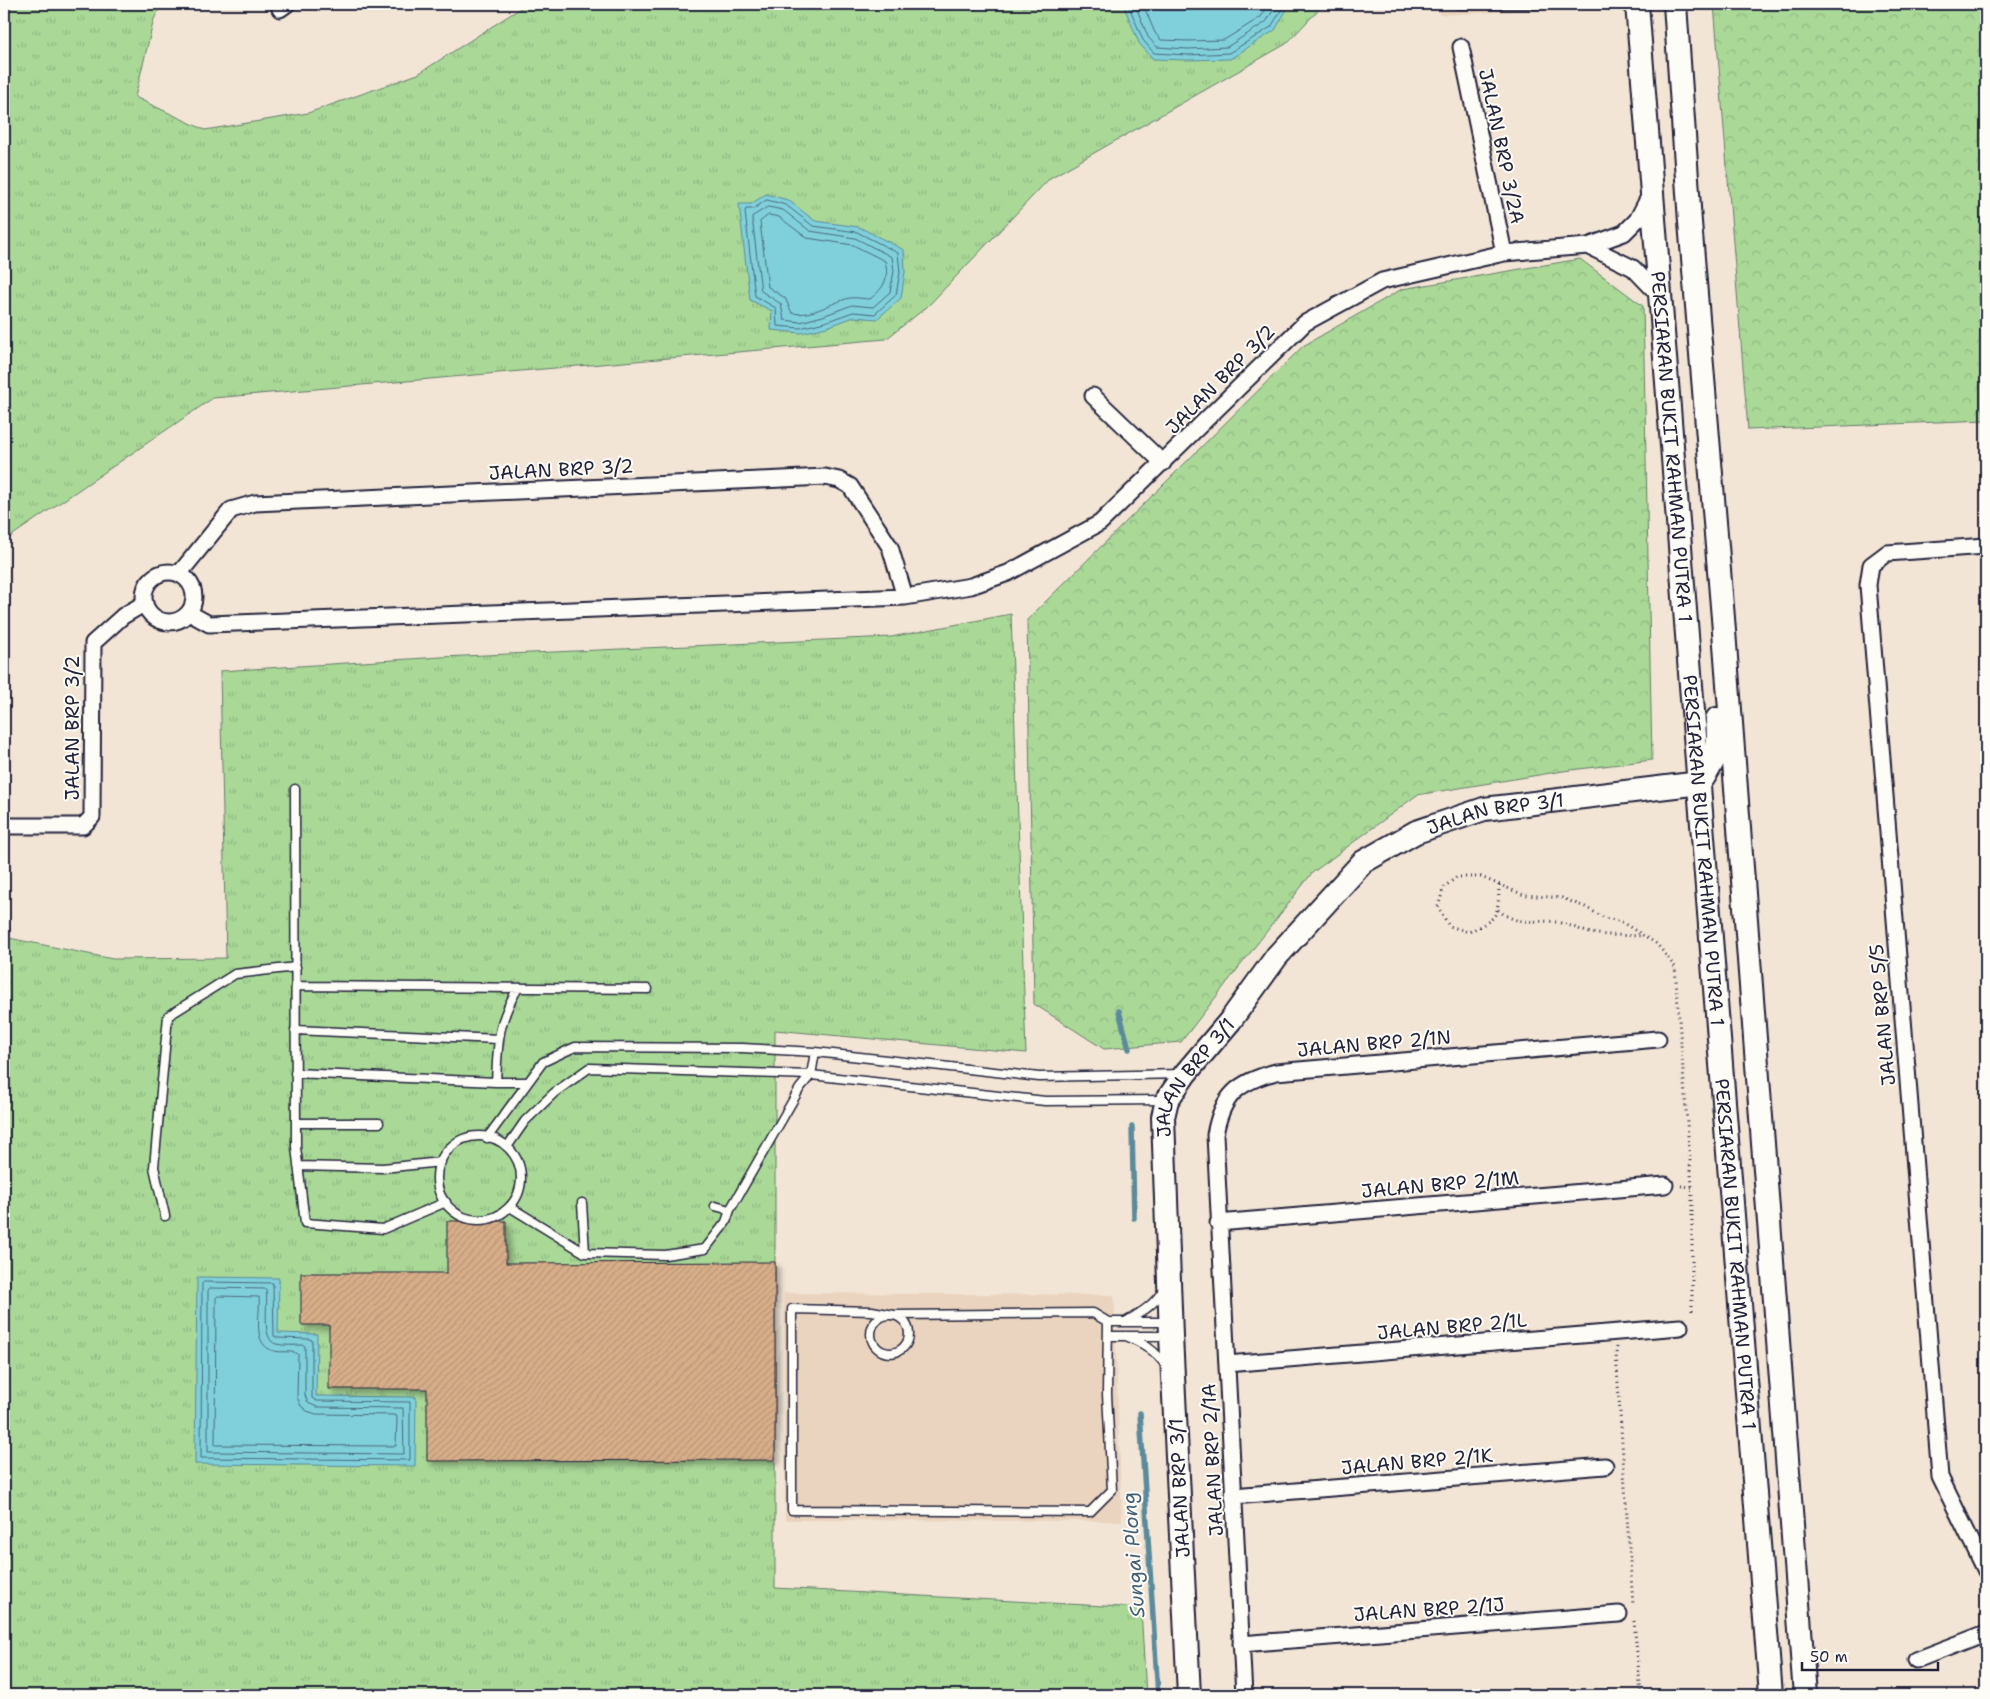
<svg xmlns="http://www.w3.org/2000/svg" width="1990" height="1699" viewBox="0 0 1990 1699" font-family="'Shantell Sans',sans-serif">
  <style>
    .built { fill: #ead4bf }
    .grass { fill: url(#grass-tufts); stroke: #667d69 }
    .forest { fill: url(#forest-crowns); stroke: #667d69 }
    .water { fill: #80d0db; stroke: #5a8a9b }
    .lines { fill: none; stroke-linecap: round; stroke-linejoin: round }
    .shore { stroke: #48687b; stroke-width: 1 }
    .stream { stroke: #5a8a9b; stroke-width: 5.5 }
    .building { fill: url(#building-hatch); stroke: #22223b; filter: url(#shadow) }
    .lane-casing { stroke: #22223b; stroke-width: 11 }
    .street-casing { stroke: #22223b; stroke-width: 19 }
    .secondary-casing { stroke: #22223b; stroke-width: 26 }
    .path { stroke: #22223b; stroke-width: 3; stroke-dasharray: 1 4; stroke-linecap: butt }
    .lane { stroke: #fdfcf7; stroke-width: 8 }
    .street { stroke: #fdfcf7; stroke-width: 15 }
    .secondary { stroke: #fdfcf7; stroke-width: 22 }
    .labels { text-anchor: middle; stroke-width: 4; stroke-linejoin: round; paint-order: stroke }
    .street-label { font-size: 19px; fill: #22223b; stroke: #fdfcf7 }
    .water-label { font-size: 20px; font-style: italic; fill: #435f73; stroke: #fdfcf7 }
  </style>
  <defs>
    <pattern id="grass-tufts" width="24" height="20" patternUnits="userSpaceOnUse" patternTransform="scale(1.25)"><rect width="24" height="20" fill="#a9d897"/><path d="M3 7l-1-3M5 7V3M7 7l1-3M15 17l-1-3M17 17v-4M19 17l1-3" fill="none" stroke="#91b983"/></pattern>
    <pattern id="forest-crowns" width="20" height="18" patternUnits="userSpaceOnUse" patternTransform="scale(1.25)"><rect width="20" height="18" fill="#a9d897"/><path d="M2 6a3 3 0 1 1 6 0M12 15a3 3 0 1 1 6 0" fill="none" stroke="#91b983"/></pattern>
    <pattern id="building-hatch" width="6" height="6" patternUnits="userSpaceOnUse" patternTransform="scale(1.25)"><rect width="6" height="6" fill="#d8ae89"/><path d="M-1 1l2-2M0 6l6-6M5 7l2-2" fill="none" stroke="#b99577"/></pattern>
    <filter id="shadow"><feDropShadow dx="4.5" dy="4.5" stdDeviation="2.5" flood-color="#0004"/></filter>
  </defs>
  <rect width="100%" height="100%" fill="#f2e5d6"/>
  <filter id="ink" filterUnits="userSpaceOnUse"><feTurbulence type="fractalNoise" baseFrequency=".02" numOctaves="2"/><feDisplacementMap in="SourceGraphic" scale="10" xChannelSelector="R" yChannelSelector="G"/><feConvolveMatrix kernelMatrix="1 2 1 2 8 2 1 2 1" color-interpolation-filters="sRGB"/></filter>
  <g filter="url(#ink)">
    <path class="built" d="M1436 4H1614V6L1440 15Z
      M784 1293 1114 1295 1122 1521 785 1520Z"/>
    <path class="grass" d="M4 4H162L154 19 135 97 205 130 308 113 418 74 527 4H1324L1286 44 1050 178 928 306 886 339 213 398 4 541Z
      M1011 614 1026 1053 775 1030V1588L1141 1608 1146 1695H4V937L113 959 226 958 220 671 441 657 891 637Z"/>
    <path class="forest" d="M1714 4H1986V420L1748 430Z
      M1580 259 1643 306 1652 760 1563 771 1417 795 1312 873 1181 1042 1104 1049 1034 1004 1027 620 1303 346 1402 289Z"/>
    <path class="water" d="M1123 4H1290L1275 30 1230 59 1188 60 1153 59 1139 43Z
      M766 194 788 200 815 221 859 227 904 250 905 272 901 298 877 319 854 317 827 327 801 333 771 330 772 311 750 300 739 204H751Z
      M197 1277 279 1278 278 1333 317 1334 316 1396 416 1397 415 1466 195 1464Z"/>
    <g class="lines">
      <path class="shore" d="M1128 4 1143 40 1154 53 1188 55 1229 53 1271 27 1285 4
        M1135 4 1148 37 1157 47 1188 49 1227 47 1266 22 1277 4
        M1143 4 1155 33 1161 40 1188 41 1224 40 1261 17 1269 4
        M767 200 786 205 813 226 857 232 898 253 900 272 896 295 875 314 853 312 825 322 800 328 777 326 776 308 755 296 745 212 746 209H753Z
        M768 207 783 210 810 231 855 238 892 257 894 271 890 292 873 307 852 305 823 316 800 322 784 320 781 304 761 291 752 217Z
        M769 215 779 217 807 238 853 245 885 261C890 279 883 289 870 299 864 299 857 297 850 298 831 302 813 317 792 313L785 298 768 287 760 222Z
        M204 1282 273 1283 274 1336 278 1338 309 1339 312 1340V1398L317 1401 410 1402V1460L201 1458 202 1284Z
        M210 1288 266 1289C269 1302 260 1339 276 1344 284 1346 295 1345 303 1345L305 1346V1395L308 1403 317 1407 403 1408 404 1454 208 1452V1291Z
        M218 1296 259 1297C261 1314 251 1345 274 1351 282 1353 291 1350 298 1354L297 1397 301 1406 307 1411 316 1414 396 1415 397 1418 396 1446 215 1445 216 1298Z"/>
      <path class="stream" d="M1119 1011 1129 1049
        M1132 1127 1134 1218
        M1140 1413 1158 1695"/>
    </g>
    <path class="building" d="M447 1221H506V1263L775 1262V1460L427 1461V1389H329V1325H301V1273H447Z"/>
    <g class="lines">
      <defs>
        <path id="lane" d="M1458 4H1552
          M295 789 296 1147 305 1223 383 1229 446 1202
          M296 986 648 989
          M295 1030 498 1039
          M295 1073 496 1082H527
          M496 1082C498 1043 497 1023 518 988
          M296 1123H379
          M437 1178a42 42 0 1 1 84 0a42 42 0 1 1-84 0Z
          M487 1138 543 1062 575 1047 742 1048 815 1052 1039 1077 1182 1074
          M507 1147 525 1121 554 1093 589 1068 811 1075 1045 1101 1165 1100
          M298 1166 383 1168 441 1162
          M582 1203 585 1253
          M715 1206 730 1210
          M510 1207 585 1253 665 1255 705 1249 726 1222 730 1210 800 1088 811 1075 815 1052
          M165 1216 154 1167 168 1016 235 974 296 967
          M792 1309 872 1311 894 1315 1093 1313 1108 1322 1107 1394 1112 1490 1090 1512 792 1510Z
          M871 1334a19 19 0 1 1 38 0a19 19 0 1 1-38 0Z
          M1127 1321C1142 1312 1154 1305 1163 1290
          M1108 1322H1168
          M1108 1336H1168
          M1126 1336C1143 1343 1155 1350 1166 1366"/>
        <path id="street" d="M280 9 287 4
          M1461 47 1504 253
          M1588 246 1633 268 1661 297
          M1093 396 1163 463
          M1986 546 1887 553 1871 565 1868 585 1940 1477 1986 1571
          M144 597a25 25 0 1 1 50 0a25 25 0 1 1-50 0Z
          M179 574 231 510 255 503 825 477 839 480 850 486 890 547 905 597
          M189 613 209 624 905 597 971 586 1008 573 1100 523 1305 323 1382 281 1504 253 1588 246 1624 233 1637 220 1651 193
          M4 826H83L92 817 93 643 123 616 145 603
          M1218 1223 1665 1185
          M1227 1364 1680 1327
          M1233 1496 1605 1466
          M1241 1644 1619 1614
          M1916 1660 1986 1633
          M1244 1695 1215 1135C1222 1095 1238 1082 1276 1072L1658 1039"/>
        <g id="secondary">
          <path id="s1" d="M1637 4 1771 1695"/>
          <path d="M1675 4 1690 222 1723 618 1805 1695"/>
          <path d="M1700 783C1718 756 1720 751 1717 719"/>
          <path id="s2" d="M1189 1695 1171 1336 1163 1117 1167 1100 1185 1074 1230 1021 1277 956 1363 862 1416 832 1484 809 1700 783"/>
        </g>
      </defs>
      <use href="#lane" class="lane-casing"/>
      <use href="#street" class="street-casing"/>
      <use href="#secondary" class="secondary-casing"/>
      <path class="path" d="M1499 885C1498 919 1498 917 1469 932L1449 926 1438 907 1444 887 1457 877H1481L1524 895 1562 898 1585 907 1605 918 1620 921 1657 944 1675 967 1692 1187V1315
        M1498 910C1522 929 1535 917 1561 923 1571 925 1581 931 1591 933 1607 936 1626 935 1642 936
        M1681 1186 1692 1187
        M1617 1347 1616 1354 1633 1605
        M1634 1621 1641 1695"/>
      <use href="#lane" class="lane"/>
      <use href="#street" class="street"/>
      <use href="#secondary" class="secondary"/>
    </g>
  </g>
  <g class="labels">
    <g class="street-label">
      <text transform="translate(1502 146) rotate(78)" y="7">JALAN BRP 3/2A</text>
      <text transform="translate(1220 379) rotate(-45)" y="7">JALAN BRP 3/2</text>
      <text dy="7" stroke="none"><textPath href="#s1" startOffset="444">PERSIARAN BUKIT RAHMAN PUTRA 1</textPath></text>
      <text transform="translate(561 469) rotate(-3)" y="7">JALAN BRP 3/2</text>
      <text transform="translate(72 728) rotate(-90)" y="7">JALAN BRP 3/2</text>
      <text dy="7" stroke="none"><textPath href="#s2" startOffset="1048">JALAN BRP 3/1</textPath></text>
      <text dy="7" stroke="none"><textPath href="#s1" startOffset="849">PERSIARAN BUKIT RAHMAN PUTRA 1</textPath></text>
      <text transform="translate(1882 1015) rotate(-95)" y="7">JALAN BRP 5/5</text>
      <text transform="translate(1374 1043) rotate(-5)" y="7">JALAN BRP 2/1N</text>
      <text dy="7" stroke="none"><textPath href="#s2" startOffset="628">JALAN BRP 3/1</textPath></text>
      <text transform="translate(1440 1184) rotate(-5)" y="7">JALAN BRP 2/1M</text>
      <text dy="7" stroke="none"><textPath href="#s1" startOffset="1254">PERSIARAN BUKIT RAHMAN PUTRA 1</textPath></text>
      <text transform="translate(1452 1326) rotate(-5)" y="7">JALAN BRP 2/1L</text>
      <text transform="translate(1212 1460) rotate(-93)" y="7">JALAN BRP 2/1A</text>
      <text transform="translate(1417 1461) rotate(-5)" y="7">JALAN BRP 2/1K</text>
      <text transform="translate(1179 1488) rotate(-93)" y="7">JALAN BRP 3/1</text>
      <text transform="translate(1429 1609) rotate(-4)" y="7">JALAN BRP 2/1J</text>
    </g>
    <g class="water-label">
      <text transform="translate(1133 1555) rotate(-94)" y="7">Sungai Plong</text>
    </g>
  </g>
  <rect width="1990" height="1699" fill="none" stroke="#fdfcf7" stroke-width="20"/>
  <rect x="10" y="10" width="1970" height="1679" fill="none" stroke="#22223b" stroke-width="2" filter="url(#ink)"/>
  <path d="M1802 1662v8h136v-8" fill="none" stroke="#22223b" stroke-width="2.5"/>
  <text x="1810" y="1662" font-size="15" fill="#22223b" stroke="#fdfcf7" stroke-width="4" paint-order="stroke">50 m</text>
</svg>
